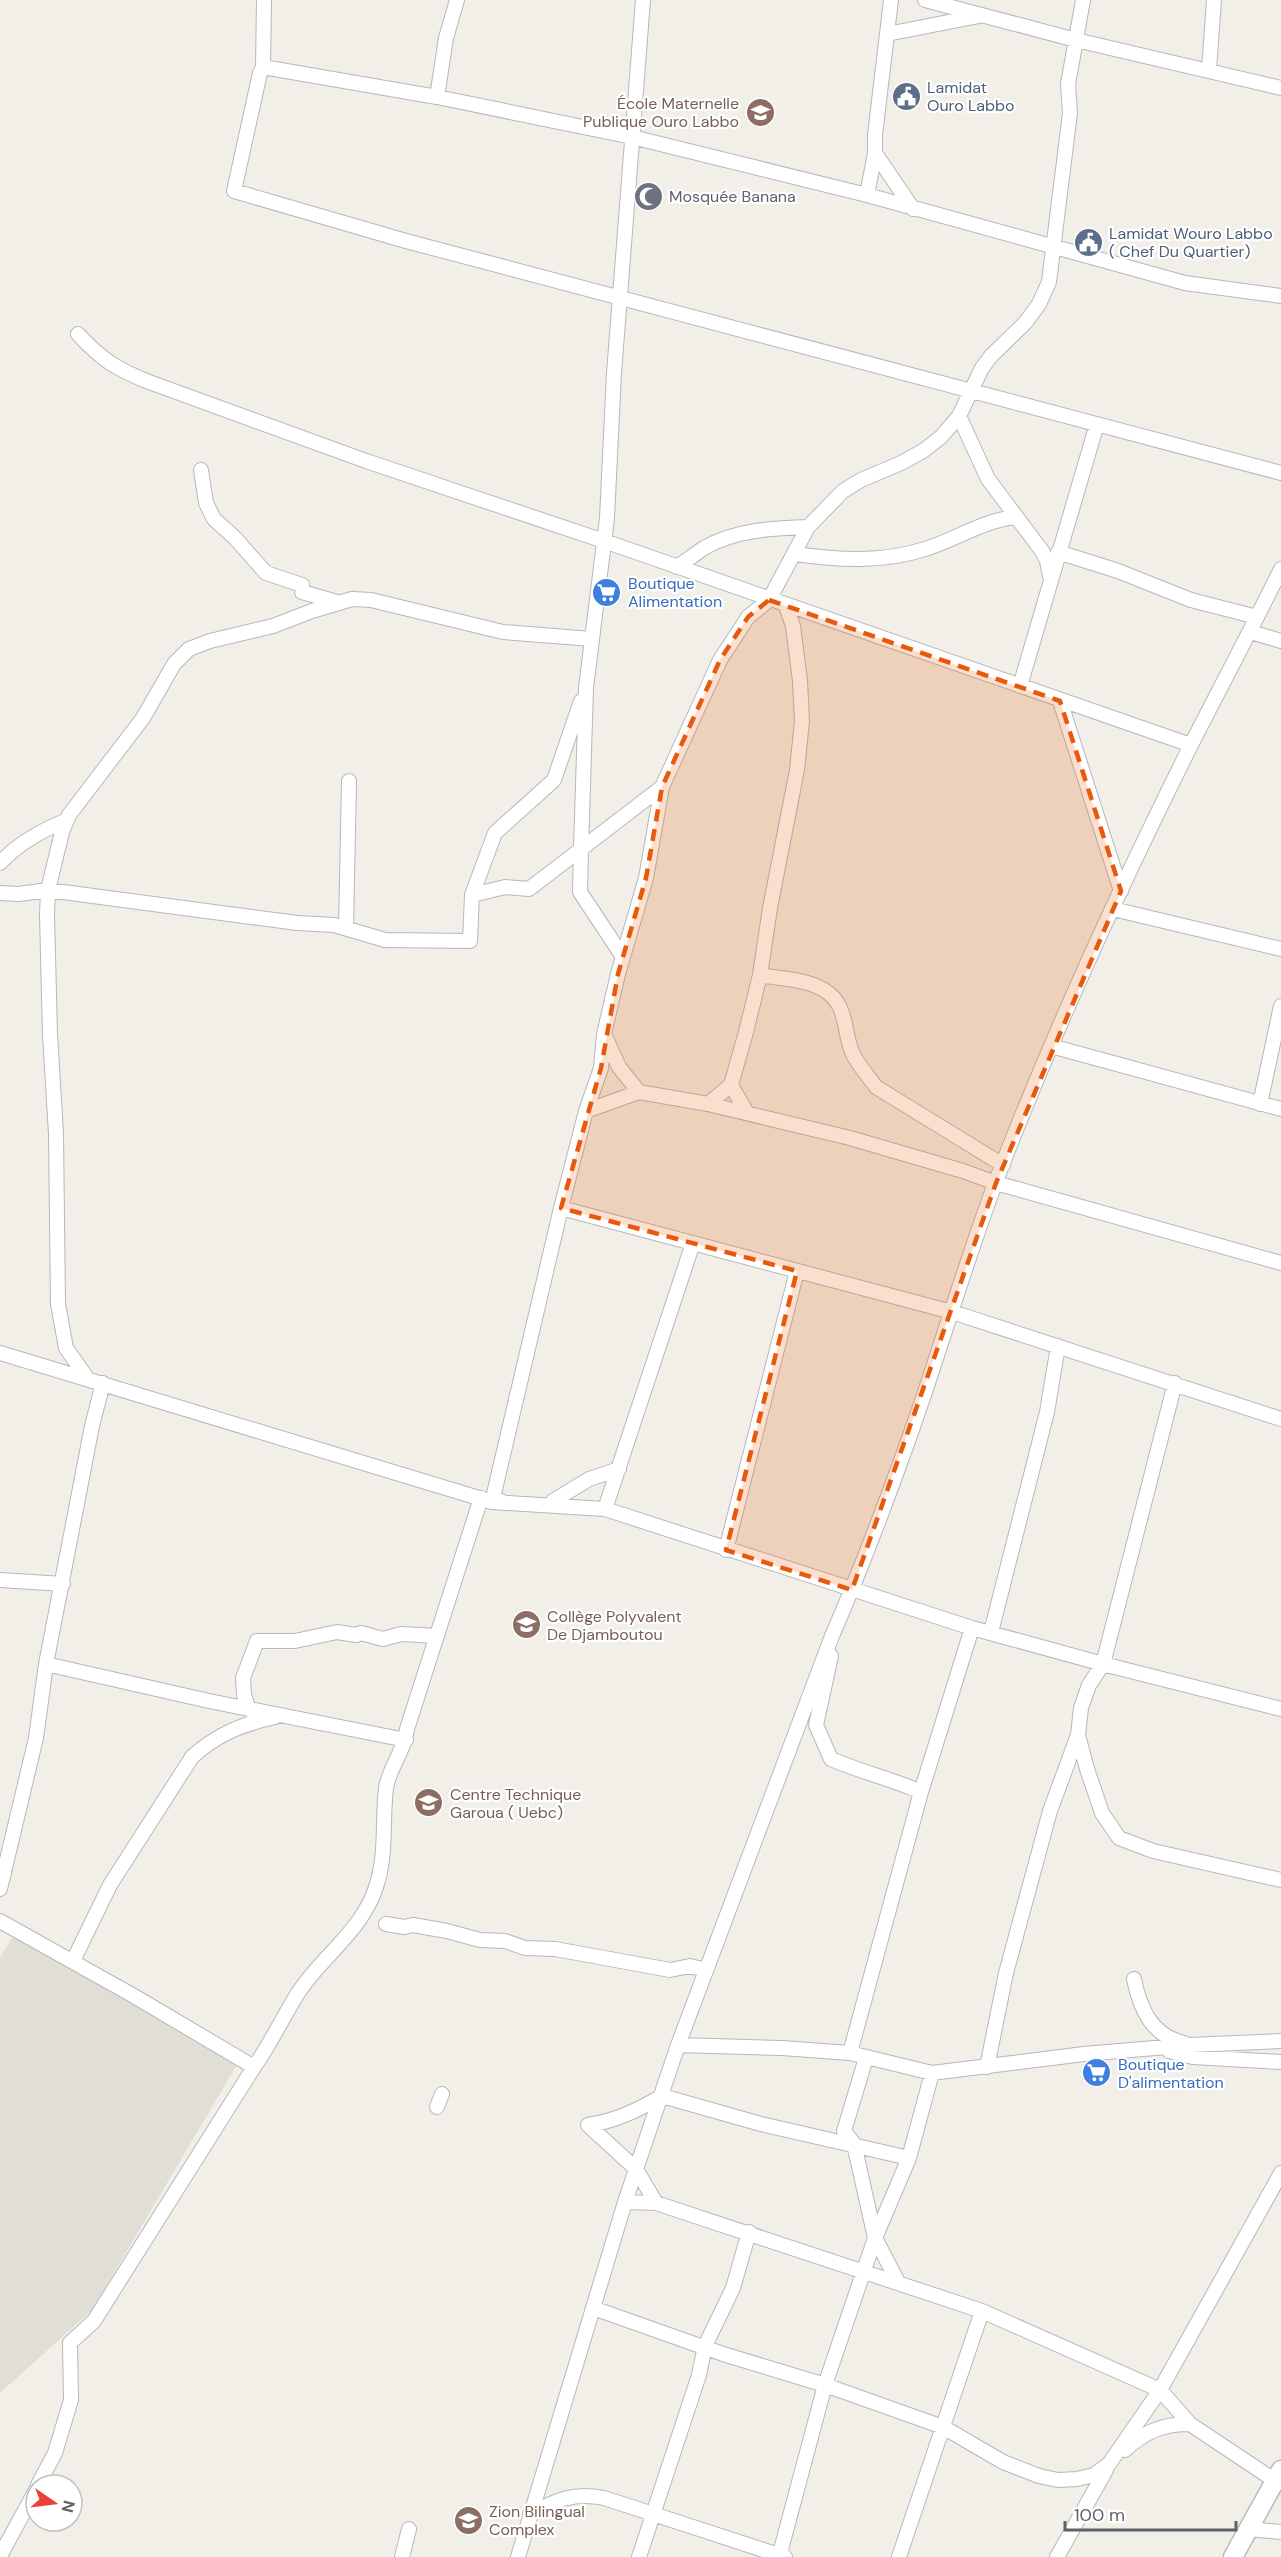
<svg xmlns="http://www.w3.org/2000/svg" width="1281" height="2557" viewBox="0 0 1281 2557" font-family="'DM Sans',sans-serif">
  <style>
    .education { fill: #e1ded6 }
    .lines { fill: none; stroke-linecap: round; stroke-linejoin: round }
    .minor-casing { stroke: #b5b8bc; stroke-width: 16 }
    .secondary-casing { stroke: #b6babf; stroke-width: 21 }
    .minor { stroke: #fff; stroke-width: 14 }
    .secondary { stroke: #fff; stroke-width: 18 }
    .marked { fill: #e8590c; fill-opacity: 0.2; stroke: #e8590c; stroke-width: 4.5; stroke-dasharray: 12 8; stroke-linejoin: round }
    .labels { text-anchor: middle; stroke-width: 4.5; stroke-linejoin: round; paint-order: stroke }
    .service-label { font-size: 16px; fill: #4e5e75; stroke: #fff; text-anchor: start }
    .education-label { font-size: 16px; fill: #785e54; stroke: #fff; text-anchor: start }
    .worship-label { font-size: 16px; fill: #5b616d; stroke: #fff; text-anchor: start }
    .shop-label { font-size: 16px; fill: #366cbe; stroke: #fff; text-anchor: start }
  </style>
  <rect width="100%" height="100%" fill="#f1efe8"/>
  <path class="education" d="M13 1937 238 2063 92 2310 0 2393V1957Z"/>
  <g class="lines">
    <defs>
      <path id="minor" d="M264 0 263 67 260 73 234 191 406 241 1281 473
        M925 0 1076 40 1281 88
        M887 34 979 16
        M263 67 437 97 632 137 867 195 1185 283 1281 296
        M1209 70 1214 0
        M437 97 446 38 457 0
        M875 153 913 209
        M867 195 875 153V135L891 0
        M78 334C102 360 116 369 149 382L366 461 604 541 1191 745
        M959 416 988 479 1042 551 1047 561 1050 576
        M201 470 206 503 214 519 235 538 266 573 302 585V592L337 602
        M1058 552 1118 571 1191 600 1257 617
        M795 554C838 560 882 563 925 549 956 540 983 520 1016 517
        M677 567C686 561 695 554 704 548 734 530 774 528 808 527L843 491 861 480 901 463 923 451 941 437 959 416 982 368 991 356 1025 323 1039 304 1049 282 1070 113 1068 84 1083 0
        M1251 632 1281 641
        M1020 686 1097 424
        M1060 701 1121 891
        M0 863C20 842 41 831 67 820
        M0 893 19 894 48 890 297 923 334 925 385 940 470 941 472 895 495 833 554 780 581 701
        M472 895 505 887 529 889 662 787
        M1113 909 1281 949
        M346 928 349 781
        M623 957 580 892 581 850 586 688 607 518 614 373 643 0
        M760 975C780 979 807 979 824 990 848 1004 843 1030 852 1052 858 1065 868 1076 876 1087L1003 1165
        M605 1036 619 1067 639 1092
        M1051 1046 1281 1109
        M731 1085 747 1113
        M708 1104 731 1085 746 1032 760 975 770 908 797 770 802 721 800 681 793 626 786 606
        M1260 1104 1281 1006
        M586 1111 639 1092 708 1104 850 1138 963 1171 996 1183 1281 1263
        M561 1208 952 1312 1281 1419
        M0 1353 492 1502 605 1509 972 1628 1103 1664 1281 1709
        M87 1378 66 1348 58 1304 56 1134 50 1034 47 915 48 890 62 832 69 815 143 718 174 664 189 649 210 641 273 626 312 611 352 599 371 600 503 632 592 639
        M1175 1383 1103 1664 1089 1685 1081 1708 1078 1735 1087 1769 1102 1813 1119 1838 1153 1851 1281 1880
        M501 1501 492 1502 561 1208 586 1111 601 1068 604 1034 618 974 646 878 662 787 720 660 748 617 769 600 808 527
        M553 1501 589 1479 619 1469
        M605 1509 693 1243
        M726 1550 797 1271
        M0 1580 63 1584
        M991 1632 1047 1412 1058 1346
        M831 1656 816 1725 831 1759C861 1772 892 1779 921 1792
        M46 1664 209 1701 406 1740
        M249 1710 244 1695 243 1678 257 1641H295L337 1632 356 1635 361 1633 383 1639 401 1634 437 1636
        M0 1889 36 1738 46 1664 92 1426 103 1383
        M0 1921 134 1996 254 2067
        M386 1924 404 1927 413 1925 447 1931 480 1940 505 1941 525 1948 555 1949 670 1970 690 1966 706 1970
        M73 1961 110 1885 192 1757C217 1734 243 1724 275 1717
        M1134 1979C1140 2009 1152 2036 1184 2043
        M678 2045 782 2048 850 2053 932 2073 1084 2054 1190 2045 1281 2041
        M1169 2051 1193 2057 1281 2062
        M850 2053 921 1792 972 1628
        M866 2058 844 2131 854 2144 875 2238 898 2282
        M987 2067 1006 1973 1050 1811 1078 1735
        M437 2107 442 2094
        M588 2125C616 2121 638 2110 662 2096L761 2124 909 2158
        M588 2125 636 2169 656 2203
        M625 2202 656 2203 982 2311 1160 2390 1190 2424 1274 2480
        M593 2308 723 2354 825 2385 943 2427 1003 2462 1039 2476 1058 2480 1077 2479 1094 2475 1109 2464 1160 2390 1281 2173
        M1125 2450C1145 2431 1164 2424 1190 2424
        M38 2485 55 2453 71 2400 70 2343 94 2321 254 2067C271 2043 283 2017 298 1993 322 1956 362 1931 376 1887 387 1854 382 1822 386 1788 389 1768 405 1750 407 1729L481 1498
        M530 2514C557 2500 573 2492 604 2498L785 2557
        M1248 2529 1281 2532
        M0 2556 36 2490
        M402 2557 409 2529
        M518 2557 625 2202 678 2045 832 1636C862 1567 889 1495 914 1424 942 1344 966 1261 996 1181 1053 1033 1120 887 1191 745 1221 686 1252 628 1281 569
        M639 2557 699 2375 705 2346 733 2288 749 2232
        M779 2557 825 2385 875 2238 909 2158 932 2073
        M899 2557 982 2311
        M1057 2557 1106 2470"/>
      <path id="secondary" d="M1233 2557 1281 2470"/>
    </defs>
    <use href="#minor" class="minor-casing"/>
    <use href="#secondary" class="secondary-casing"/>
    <use href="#minor" class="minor"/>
    <use href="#secondary" class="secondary"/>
  </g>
  <path class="marked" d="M769 600 1060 701 1121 891 996 1183 852 1590 726 1550 797 1271 561 1208 601 1068 618 974 646 878 662 787 720 660 748 617Z"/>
  <defs>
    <symbol id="civic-disc" viewBox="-11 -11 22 22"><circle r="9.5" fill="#5c6f8a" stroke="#fff"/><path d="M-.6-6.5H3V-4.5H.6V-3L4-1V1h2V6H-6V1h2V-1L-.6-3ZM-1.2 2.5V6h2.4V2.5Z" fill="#fff"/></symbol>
    <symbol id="school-disc" viewBox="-11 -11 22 22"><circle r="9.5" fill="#8d6e63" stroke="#fff"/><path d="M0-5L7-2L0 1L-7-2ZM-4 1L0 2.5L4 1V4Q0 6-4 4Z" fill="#fff"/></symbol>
    <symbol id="mosque-disc" viewBox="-11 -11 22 22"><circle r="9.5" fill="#6b7280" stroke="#fff"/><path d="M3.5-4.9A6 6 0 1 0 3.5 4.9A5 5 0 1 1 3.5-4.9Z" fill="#fff"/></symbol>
    <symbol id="supermarket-disc" viewBox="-11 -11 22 22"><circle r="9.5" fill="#3f7fe0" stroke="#fff"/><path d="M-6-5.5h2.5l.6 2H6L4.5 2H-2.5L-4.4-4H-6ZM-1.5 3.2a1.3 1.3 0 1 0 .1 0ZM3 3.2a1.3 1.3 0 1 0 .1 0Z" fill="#fff"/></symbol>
    <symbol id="university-disc" viewBox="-11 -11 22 22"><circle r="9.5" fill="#8d6e63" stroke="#fff"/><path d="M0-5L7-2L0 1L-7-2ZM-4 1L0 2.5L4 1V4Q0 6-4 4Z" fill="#fff"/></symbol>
  </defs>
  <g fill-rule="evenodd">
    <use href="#civic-disc" x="890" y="80" width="33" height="33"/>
    <use href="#school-disc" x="744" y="96" width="33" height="33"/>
    <use href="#mosque-disc" x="632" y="180" width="33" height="33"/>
    <use href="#civic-disc" x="1072" y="226" width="33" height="33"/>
    <use href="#supermarket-disc" x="590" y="576" width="33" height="33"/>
    <use href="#school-disc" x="510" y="1608" width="33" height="33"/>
    <use href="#university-disc" x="412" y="1786" width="33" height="33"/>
    <use href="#supermarket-disc" x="1080" y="2056" width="33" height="33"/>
    <use href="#school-disc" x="452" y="2504" width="33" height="33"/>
  </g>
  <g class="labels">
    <g class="service-label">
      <text x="927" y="93">Lamidat<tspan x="927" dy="18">Ouro Labbo</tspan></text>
      <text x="1109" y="239">Lamidat Wouro Labbo<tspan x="1109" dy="18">( Chef Du Quartier)</tspan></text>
    </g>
    <g class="education-label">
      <text x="739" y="109" text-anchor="end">École Maternelle<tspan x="739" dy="18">Publique Ouro Labbo</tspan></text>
      <text x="547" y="1622">Collège Polyvalent<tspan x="547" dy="18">De Djamboutou</tspan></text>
      <text x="450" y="1800">Centre Technique<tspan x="450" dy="18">Garoua ( Uebc)</tspan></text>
      <text x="489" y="2517">Zion Bilingual<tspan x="489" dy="18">Complex</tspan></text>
    </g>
    <g class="worship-label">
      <text x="669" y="202">Mosquée Banana</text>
    </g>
    <g class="shop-label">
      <text x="628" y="589">Boutique<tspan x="628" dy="18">Alimentation</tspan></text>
      <text x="1118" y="2070">Boutique<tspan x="1118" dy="18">D'alimentation</tspan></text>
    </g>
  </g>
  <g transform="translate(54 2503) rotate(104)"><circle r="28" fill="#ffffff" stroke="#bfc1c3" stroke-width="1.5"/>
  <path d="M0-4.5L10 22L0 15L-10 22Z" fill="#ea4335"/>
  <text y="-9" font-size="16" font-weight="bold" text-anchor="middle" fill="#5f6368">N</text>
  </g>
  <path d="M1065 2521v9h171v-9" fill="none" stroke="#5f6368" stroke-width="3"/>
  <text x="1074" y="2521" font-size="18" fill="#5f6368" stroke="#ffffff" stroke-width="4.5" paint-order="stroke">100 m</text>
</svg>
